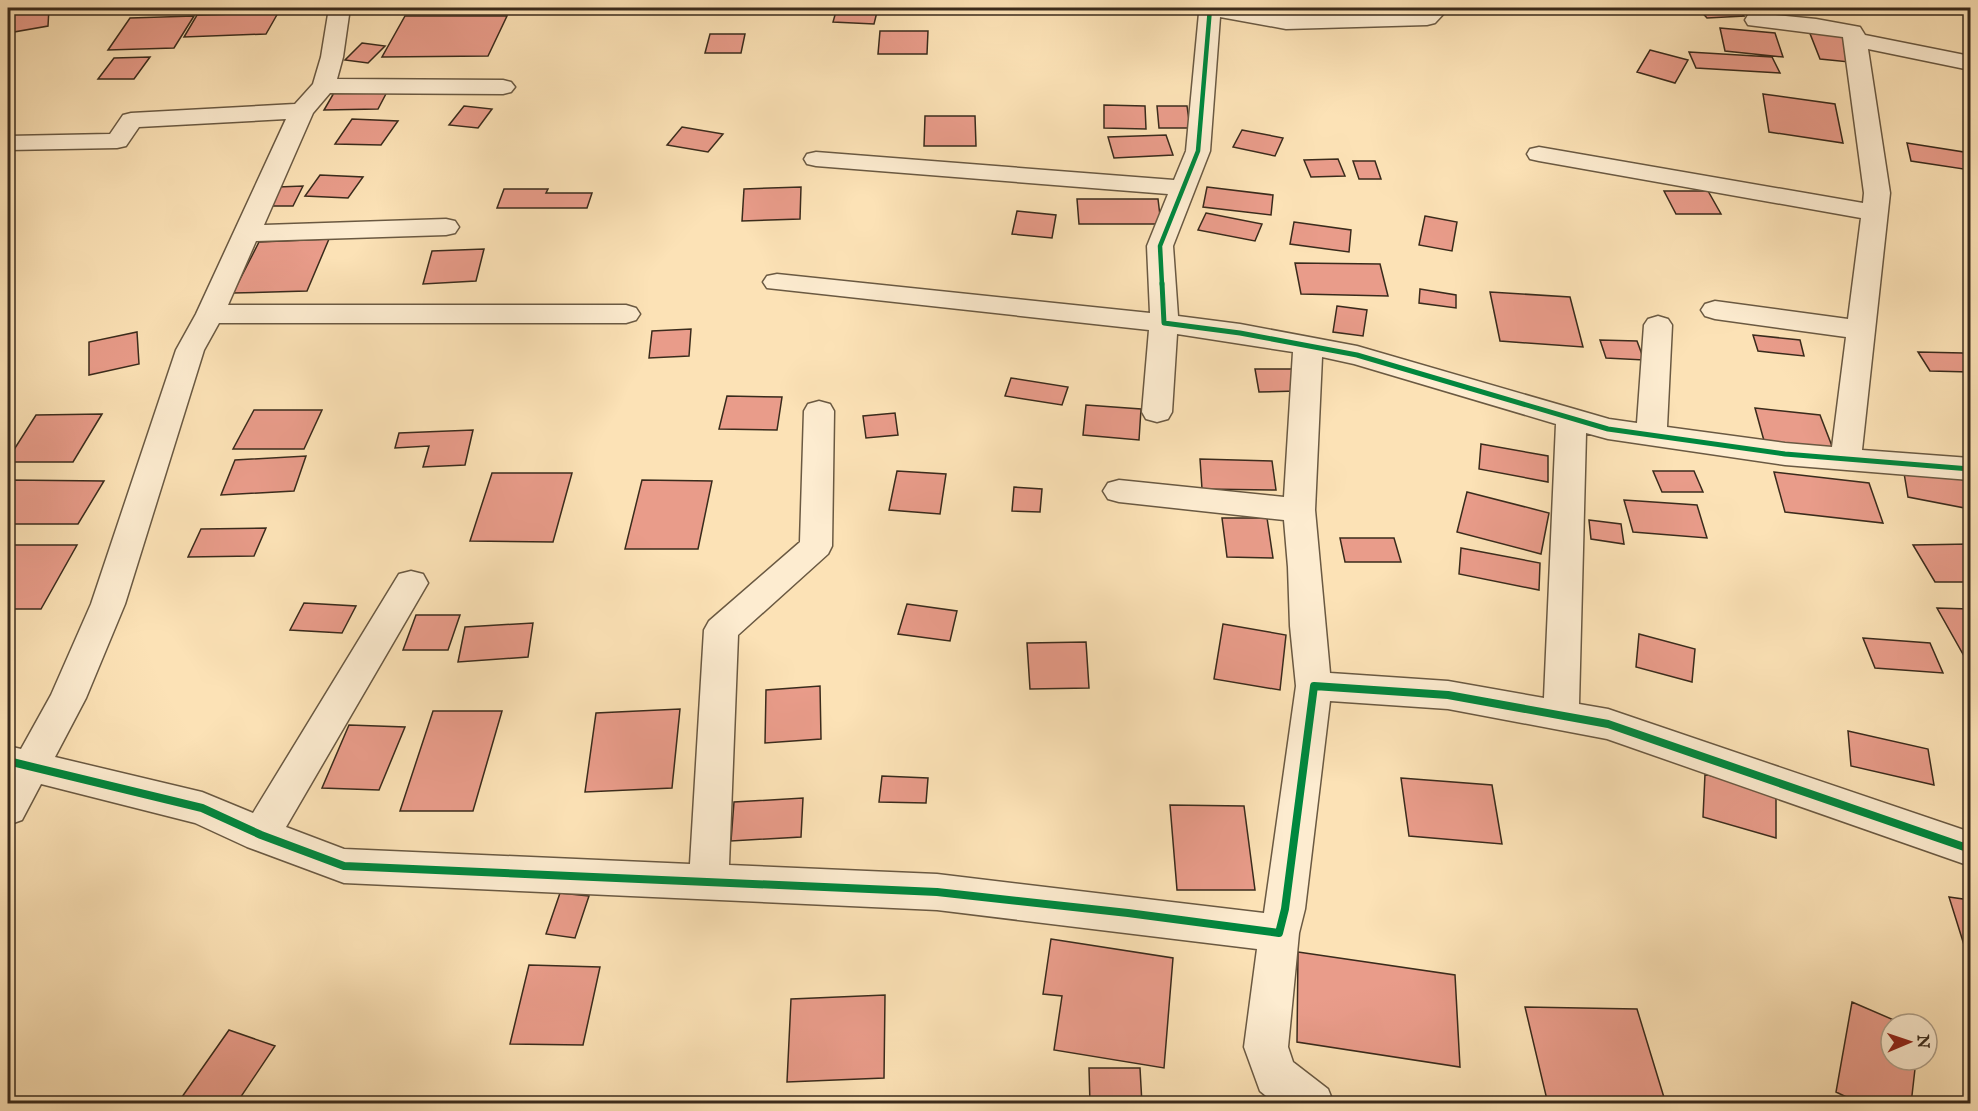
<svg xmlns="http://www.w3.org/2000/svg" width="1978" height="1111" viewBox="0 0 1978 1111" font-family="'IM FELL English',serif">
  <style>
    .building { fill: #e99c8a; stroke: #3a2b1c; stroke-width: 1.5 }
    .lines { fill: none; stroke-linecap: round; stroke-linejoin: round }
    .street-casing { stroke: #6a5942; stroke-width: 3 }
    .street { fill: #fdecd0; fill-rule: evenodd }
    .cycleway-far2-casing { stroke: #fdecd0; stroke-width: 8 }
    .cycleway-far1-casing { stroke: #fdecd0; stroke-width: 9 }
    .cycleway-casing { stroke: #fdecd0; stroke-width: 11 }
    .cycleway-far2 { stroke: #00873e; stroke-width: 4.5 }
    .cycleway-far1 { stroke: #00873e; stroke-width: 5 }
    .cycleway { stroke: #00873e; stroke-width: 8 }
  </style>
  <rect width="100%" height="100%" fill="#fce2b6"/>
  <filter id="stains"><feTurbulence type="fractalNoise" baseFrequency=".00333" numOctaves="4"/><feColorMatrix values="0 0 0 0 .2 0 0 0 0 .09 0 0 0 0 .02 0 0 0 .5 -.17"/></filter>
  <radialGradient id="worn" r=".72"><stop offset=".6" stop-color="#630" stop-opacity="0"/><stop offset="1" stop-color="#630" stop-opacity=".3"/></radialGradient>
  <path class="building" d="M8 8H32V11L49 8 48 26 8 33Z
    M837 8H878L874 24 833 22Z
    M1698 8H1736L1744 16 1707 18Z
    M278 13 266 34 184 37 197 15Z
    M194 16 174 48 108 50 130 18Z
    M405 16H507L488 56 382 57Z
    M1720 28 1775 33 1783 57 1725 51Z
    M880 31H928L927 54H878Z
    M1809 31 1848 35 1859 63 1820 59Z
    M710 34H745L741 53H705Z
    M362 43 385 46 368 63 345 60Z
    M1650 50 1688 60 1675 83 1637 72Z
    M1689 52 1772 57 1780 73 1696 68Z
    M150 57 134 79H98L114 58Z
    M388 90 378 109 324 110 335 91Z
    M1763 94 1835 104 1843 143 1769 132Z
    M1104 105 1145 106 1146 129 1104 128Z
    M464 106 492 109 478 128 449 125Z
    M1157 106H1187L1190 128H1159Z
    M925 116H975L976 146H924Z
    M352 119 398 121 381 145 335 144Z
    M682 127 723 134 708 152 667 145Z
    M1242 130 1283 138 1275 156 1233 147Z
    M1166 135 1173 155 1114 158 1108 137Z
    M1907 143 1970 153V170L1911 161Z
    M1338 159 1345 176 1311 177 1304 160Z
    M1353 161H1375L1381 179H1359Z
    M320 175 363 177 348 198 305 196Z
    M303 186 293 206H267L278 187Z
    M801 187 800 219 742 221 744 189Z
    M1207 187 1273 195 1271 215 1203 207Z
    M504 189H548L546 193H592L587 208H497Z
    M1664 191H1708L1721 214H1676Z
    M1077 199H1158L1161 224H1079Z
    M1017 211 1056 215 1052 238 1012 234Z
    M1206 213 1262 224 1255 241 1198 230Z
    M1425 216 1457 222 1452 251 1419 245Z
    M1294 222 1351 230 1349 252 1290 244Z
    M329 239 307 291 233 293 259 242Z
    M484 249 476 281 423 284 432 251Z
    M1295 263 1380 264 1388 296 1301 294Z
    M1420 289 1456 295V308L1419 303Z
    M1490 292 1570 297 1583 347 1500 341Z
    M1337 306 1367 310 1363 336 1333 332Z
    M691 329 689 356 649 358 652 331Z
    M137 332 139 364 89 375V342Z
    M1753 335 1800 340 1804 356 1758 351Z
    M1600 340 1637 341 1644 360 1606 358Z
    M1918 352 1963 353 1970 365V372L1930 371Z
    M1255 369H1292L1297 391 1259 392Z
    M1011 378 1068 387 1062 405 1005 396Z
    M727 396 782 397 777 430 719 429Z
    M1086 405 1141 409 1139 440 1083 435Z
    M1755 408 1820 415 1835 454 1766 448Z
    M254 410H322L304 449H233Z
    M895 413 898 435 866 438 863 416Z
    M102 414 73 462H8V459L36 415Z
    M473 430 465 465 423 467 429 446 395 448 399 433Z
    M1481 444 1548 456V482L1479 469Z
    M306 456 294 491 221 495 235 460Z
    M1200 459 1272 461 1276 490 1202 489Z
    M1903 467 1970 480V509L1908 497Z
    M897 471 946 474 940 514 889 510Z
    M1653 471H1694L1703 492H1662Z
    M1774 472 1869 483 1883 523 1785 512Z
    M492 473H572L553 542 470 541Z
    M8 480 104 481 78 524H8Z
    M642 480 712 481 698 549H625Z
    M1014 487 1042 489 1040 512 1012 511Z
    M1467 492 1549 513 1541 554 1457 532Z
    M1624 500 1697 505 1707 538 1633 532Z
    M1222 518H1267L1273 558 1227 557Z
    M1589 520 1621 524 1624 544 1591 539Z
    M266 528 254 556 188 557 201 529Z
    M1340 538H1394L1401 562H1345Z
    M1970 544V582H1935L1913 545Z
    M8 545H77L41 609H8Z
    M1461 548 1540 563 1539 590 1459 574Z
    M304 603 356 606 342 633 290 630Z
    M907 604 957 611 950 641 898 634Z
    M1937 608 1970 609V663H1968Z
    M416 615H460L448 650H403Z
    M533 623 528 657 458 662 465 627Z
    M1223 624 1286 635 1280 690 1214 679Z
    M1639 634 1695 649 1692 682 1636 667Z
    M1863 638 1930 643 1943 673 1875 668Z
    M1086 642 1089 688 1030 689 1027 643Z
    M820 686 821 739 765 743 766 690Z
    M680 709 672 788 585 792 596 713Z
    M433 711H502L473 811H400Z
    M349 725 405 727 379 790 322 788Z
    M1848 731 1928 749 1934 785 1851 766Z
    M1705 774 1776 794V838L1703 817Z
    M882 776 928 778 926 803 879 802Z
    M1401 778 1492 785 1502 844 1409 836Z
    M803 798 801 837 731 841 734 802Z
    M1170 805 1244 806 1255 890H1177Z
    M560 893 589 896 575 938 546 934Z
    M1949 897 1970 900V964Z
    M1051 939 1173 958 1164 1068 1054 1050 1062 996 1043 994Z
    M1298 952 1455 975 1460 1067 1297 1042Z
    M529 965 600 967 583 1045 510 1044Z
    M885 995 884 1078 787 1082 791 999Z
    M1852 1002 1903 1024H1891V1060H1916L1911 1104H1861L1836 1092Z
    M1525 1007 1637 1009 1666 1104H1548Z
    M229 1030 275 1046 236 1104H177Z
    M1089 1068H1140L1142 1104H1090Z"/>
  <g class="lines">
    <defs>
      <path id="street" d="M329 8H350L343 57 337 79 503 80 511 82 515 87 511 92 503 94 330 93 313 113 264 225 446 219 455 221 459 227 455 233 446 235 256 241 228 305H626L636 308 640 314 636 320 626 323H219L204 350 125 604 86 698 55 757 202 792 253 813 399 574 411 571 423 574 428 583 286 827 344 849 690 864 704 630 709 621 800 542 804 411 808 404 819 401 830 404 834 411 832 546 828 554 738 635 729 865 937 874 1264 913 1296 686 1290 626 1288 567 1284 520 1119 502 1108 499 1103 491 1108 483 1119 480 1284 497 1293 352 1177 334 1172 412 1168 419 1157 422 1146 419 1142 412 1149 330 767 288 763 282 767 276 777 274 1150 313 1147 246 1168 194 816 166 807 164 804 159 807 154 816 152 1174 180 1186 151 1199 13 1196 8H1240L1286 15 1421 12 1426 8H1449L1435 23 1427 25 1286 29 1220 17 1210 151 1173 246 1178 316 1240 324 1357 346 1609 419 1637 423 1644 325 1648 319 1658 316 1668 319 1672 325 1667 427 1785 443 1832 447 1846 337 1715 319 1705 316 1701 310 1705 304 1715 301 1848 319 1861 218 1539 161 1530 159 1527 154 1530 149 1539 147 1863 203 1864 193 1843 37 1748 25 1745 20 1748 15 1756 13 1816 19 1860 27 1865 35 1970 56V70L1868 49 1890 193 1862 450 1970 458V480L1785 465 1608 439 1586 433 1579 704 1608 709 1970 832V866L1607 739 1448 709 1330 701 1305 909 1299 933 1288 1047 1293 1062 1328 1089 1334 1104H1276L1260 1091 1244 1047 1257 949 937 910 344 883 247 847 195 823 41 784 22 820 8 825V746L21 749 51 695 91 604 176 350 196 314 286 119 139 127 126 146 117 148 8 150V136L110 134 123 115 131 113 295 104 313 84 321 57ZM1322 357 1354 364 1556 424 1544 698 1448 681 1330 673 1315 510Z"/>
    </defs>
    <use href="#street" class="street-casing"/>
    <use href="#street" class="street"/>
    <defs>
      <path id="cycleway-far2" d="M1162 285 1160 246 1198 151 1210 8"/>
      <path id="cycleway-far1" d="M1162 283 1164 323 1240 333 1357 355 1608 429 1785 454 1970 469"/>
      <path id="cycleway" d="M8 761 202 808 261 835 344 866 937 892 1128 913 1279 933 1285 909 1314 686 1448 695 1608 724 1970 849"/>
    </defs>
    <use href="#cycleway-far2" class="cycleway-far2-casing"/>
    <use href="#cycleway-far1" class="cycleway-far1-casing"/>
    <use href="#cycleway" class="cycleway-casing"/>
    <use href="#cycleway-far2" class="cycleway-far2"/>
    <use href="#cycleway-far1" class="cycleway-far1"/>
    <use href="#cycleway" class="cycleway"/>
  </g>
  <rect width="1978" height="1111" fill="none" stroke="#fce2b6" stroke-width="30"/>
  <rect x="9" y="9" width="1960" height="1093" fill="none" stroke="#3a2b1c" stroke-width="3"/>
  <rect x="15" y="15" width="1948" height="1081" fill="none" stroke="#3a2b1c" stroke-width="1.5"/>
  <g transform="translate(1909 1042) rotate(88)"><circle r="28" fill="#fdecd0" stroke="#af9f88" stroke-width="1.5"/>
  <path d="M0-4.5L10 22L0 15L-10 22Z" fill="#8f2418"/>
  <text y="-9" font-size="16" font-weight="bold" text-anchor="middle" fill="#3a2b1c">N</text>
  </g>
  <rect width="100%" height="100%" filter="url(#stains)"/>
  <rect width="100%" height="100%" fill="url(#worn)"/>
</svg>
